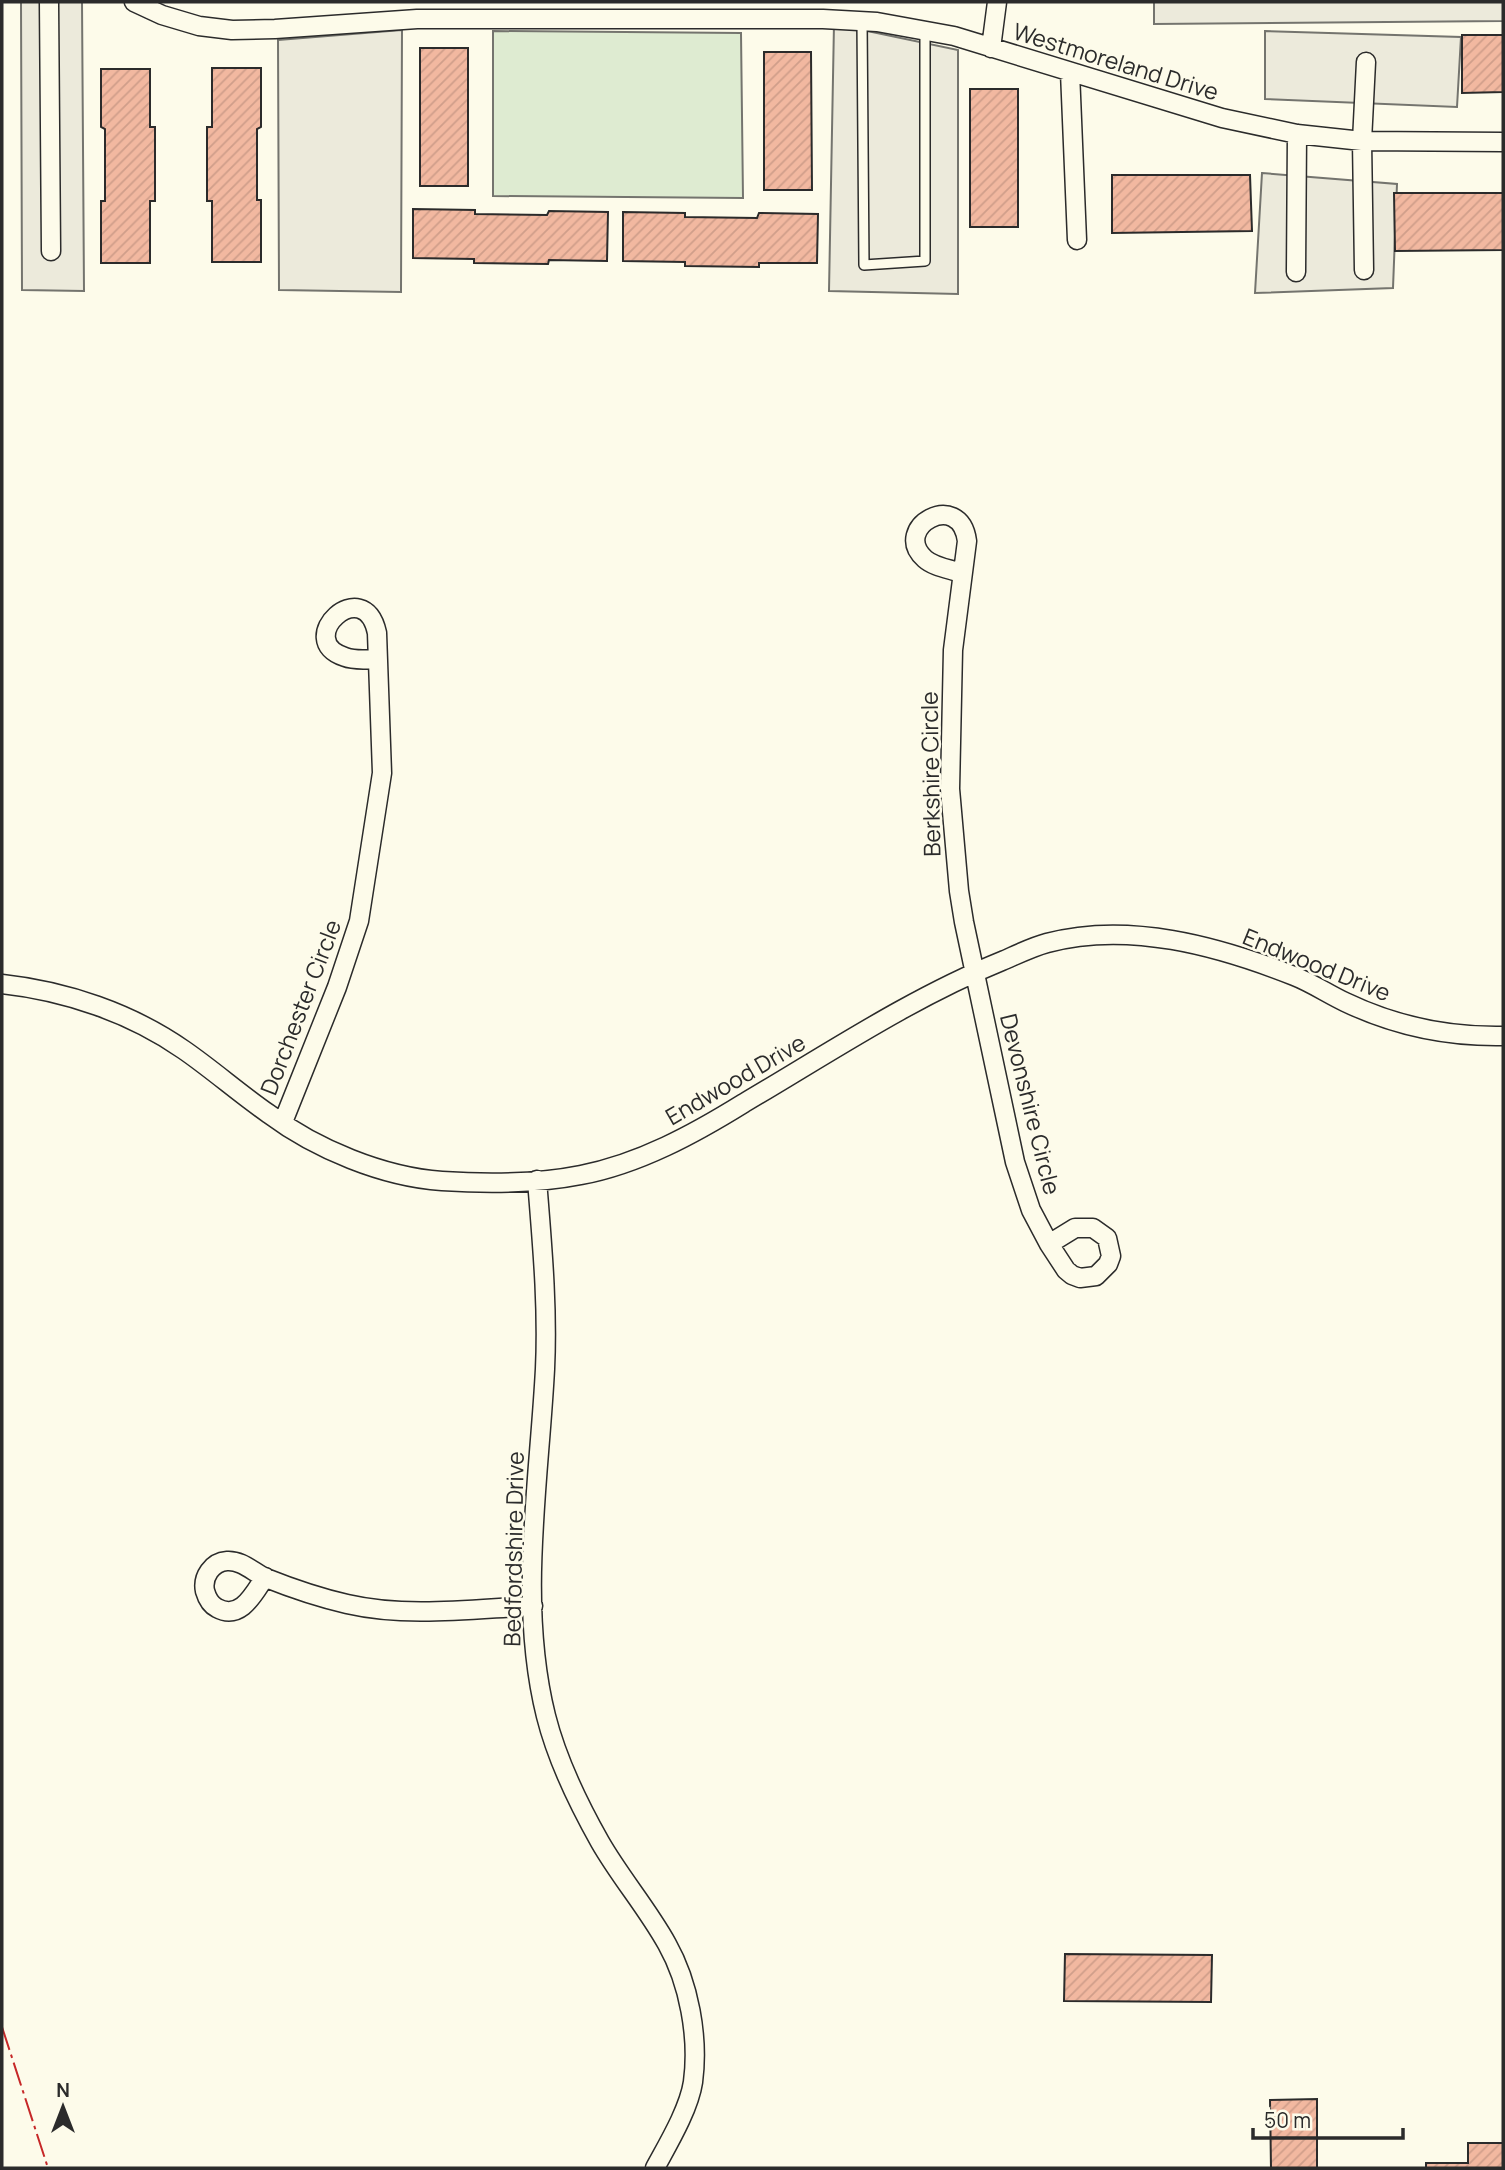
<svg xmlns="http://www.w3.org/2000/svg" width="1505" height="2170" viewBox="0 0 1505 2170" font-family="Manrope,sans-serif">
	<defs>
		<pattern id="building-hatch" width="6" height="6" patternUnits="userSpaceOnUse" patternTransform="scale(1.75)"><rect width="6" height="6" fill="#f2b8a0"/><path d="M-1 1l2-2M0 6l6-6M5 7l2-2" fill="none" stroke="#d09e8a"/></pattern>
	</defs>
	<rect width="100%" height="100%" fill="#fdfbea"/>
	<!-- grass -->
	<path fill="#deebd1" stroke="#74746e" stroke-width="2" d="M493,31L741,33L743,198L493,196Z"/>
	<!-- parking -->
	<path fill="#eceadb" stroke="#74746e" stroke-width="2" d="M21,2H82L84,291L22,290Z
		M1154,2H1503V21L1154,24Z
		M834,24L958,50V294L829,291Z
		M402,30L401,292L279,290L278,40Z
		M1265,31L1461,37L1457,107L1265,99Z
		M1262,173L1397,184L1393,288L1255,293Z"/>
	<!-- building -->
	<path fill="url(#building-hatch)" stroke="#2b2b2b" stroke-width="2" d="M1462,35H1503V92L1462,93Z
		M420,48H468V186H420Z
		M764,52H811L812,190H764Z
		M212,68H261V127L257,129V200H261V262H212V201H207V127H212Z
		M101,69H150V127H155V201H150V263H101V201H105V129L101,127Z
		M970,89H1018V227H970Z
		M1112,175H1250L1252,231L1112,233Z
		M1394,193H1503V250L1395,251Z
		M413,209L475,210V214L547,215L549,211L608,212L607,261L549,260L548,264L474,263V259L413,258Z
		M623,212L685,213V217L757,218L759,213L818,214L817,263H759V267L685,266V262L623,261Z
		M1065,1954L1212,1955L1211,2002L1064,2001Z
		M1317,2099V2168H1271L1270,2100Z
		M1468,2143H1503V2168H1426V2163H1468Z"/>
	<g fill="none" stroke-linecap="round" stroke-linejoin="round">
		<!-- service casing -->
		<g stroke="#2b2b2b" stroke-width="12">
			<path id="service" d="M862,21L864,265L925,261V29"/>
		</g>
		<!-- minor casing -->
		<g stroke="#2b2b2b" stroke-width="21">
			<path id="minor" d="M49,2L51,251
				M134,2L162,15L199,26L232,30L275,29L417,19H823L877,22L954,36L1222,118L1297,134L1362,141L1503,142
				M991,48L997,2
				M1070,72L1077,240
				M1364,270L1362,141L1366,62
				M1296,272L1297,134
				M961,573C950,569 934,567 925,559C890,528 960,488 967,541L953,650L950,789L959,891L964,922L1015,1162L1031,1210L1049,1244L1066,1270L1072,1275L1080,1278L1096,1276L1108,1264L1111,1256L1107,1238L1093,1228H1075L1049,1244
				M2,984C66,991 131,1013 184,1050C213,1070 240,1094 269,1114C316,1149 383,1177 442,1181C488,1184 536,1184 581,1175C639,1164 694,1134 744,1103C829,1053 911,998 1002,961C1016,955 1032,947 1047,943C1128,921 1218,946 1294,976C1312,983 1328,994 1345,1002C1395,1026 1448,1037 1503,1036
				M283,1122L337,987L359,921L382,773L377,633C364,572 292,640 345,657C355,661 367,659 378,659
				M537,1180C542,1243 548,1306 545,1369C539,1484 518,1604 546,1716C557,1760 578,1803 600,1842C620,1877 647,1908 667,1944C689,1983 699,2037 693,2082C689,2109 668,2144 655,2168
				M265,1577C254,1593 241,1621 217,1608C211,1605 207,1598 205,1591C202,1577 212,1562 227,1561C242,1560 253,1572 266,1578C291,1588 321,1598 347,1604C408,1618 472,1609 533,1606"/>
		</g>
		<!-- service -->
		<use href="#service" stroke="#fdfbea" stroke-width="9"/>
		<!-- minor -->
		<use href="#minor" stroke="#fdfbea" stroke-width="18"/>
		<!-- power -->
		<path stroke="#c62828" stroke-width="2" stroke-dasharray="24 5 3.5 5" stroke-linecap="butt" d="M2,2027L48,2168"/>
	</g>
	<g text-anchor="middle" dominant-baseline="central" stroke-width="5" stroke-linejoin="round" paint-order="stroke">
		<!-- street labels -->
		<g font-size="23" fill="#2b2b2b" stroke="#fdfbea">
			<text transform="translate(1116 61) rotate(17)">Westmoreland Drive</text>
			<text transform="translate(930 774) rotate(-91)">Berkshire Circle</text>
			<text transform="translate(1317 964) rotate(22)">Endwood Drive</text>
			<text transform="translate(300 1007) rotate(-69)">Dorchester Circle</text>
			<text transform="translate(735 1079) rotate(-30)">Endwood Drive</text>
			<text transform="translate(1031 1104) rotate(76)">Devonshire Circle</text>
			<text transform="translate(513 1549) rotate(-89)">Bedfordshire Drive</text>
		</g>
	</g>
	<!-- border -->
	<rect width="1505" height="2170" fill="none" stroke="#2b2b2b" stroke-width="7"/>
	<!-- north arrow -->
	<g transform="translate(63 2107)" stroke="#fdfbea" stroke-width="5" paint-order="stroke">
	<path d="M0-5L12 26L0 18L-12 26Z" fill="#2b2b2b"/>
	<text y="-10" font-size="19" font-weight="bold" text-anchor="middle" fill="#2b2b2b">N</text>
	</g>
	<!-- scale -->
	<path d="M1253 2128v10h150v-10" fill="none" stroke="#2b2b2b" stroke-width="3.5"/>
	<text x="1264" y="2128" font-size="21" fill="#2b2b2b" stroke="#fdfbea" stroke-width="5" paint-order="stroke">50 m</text>
</svg>
